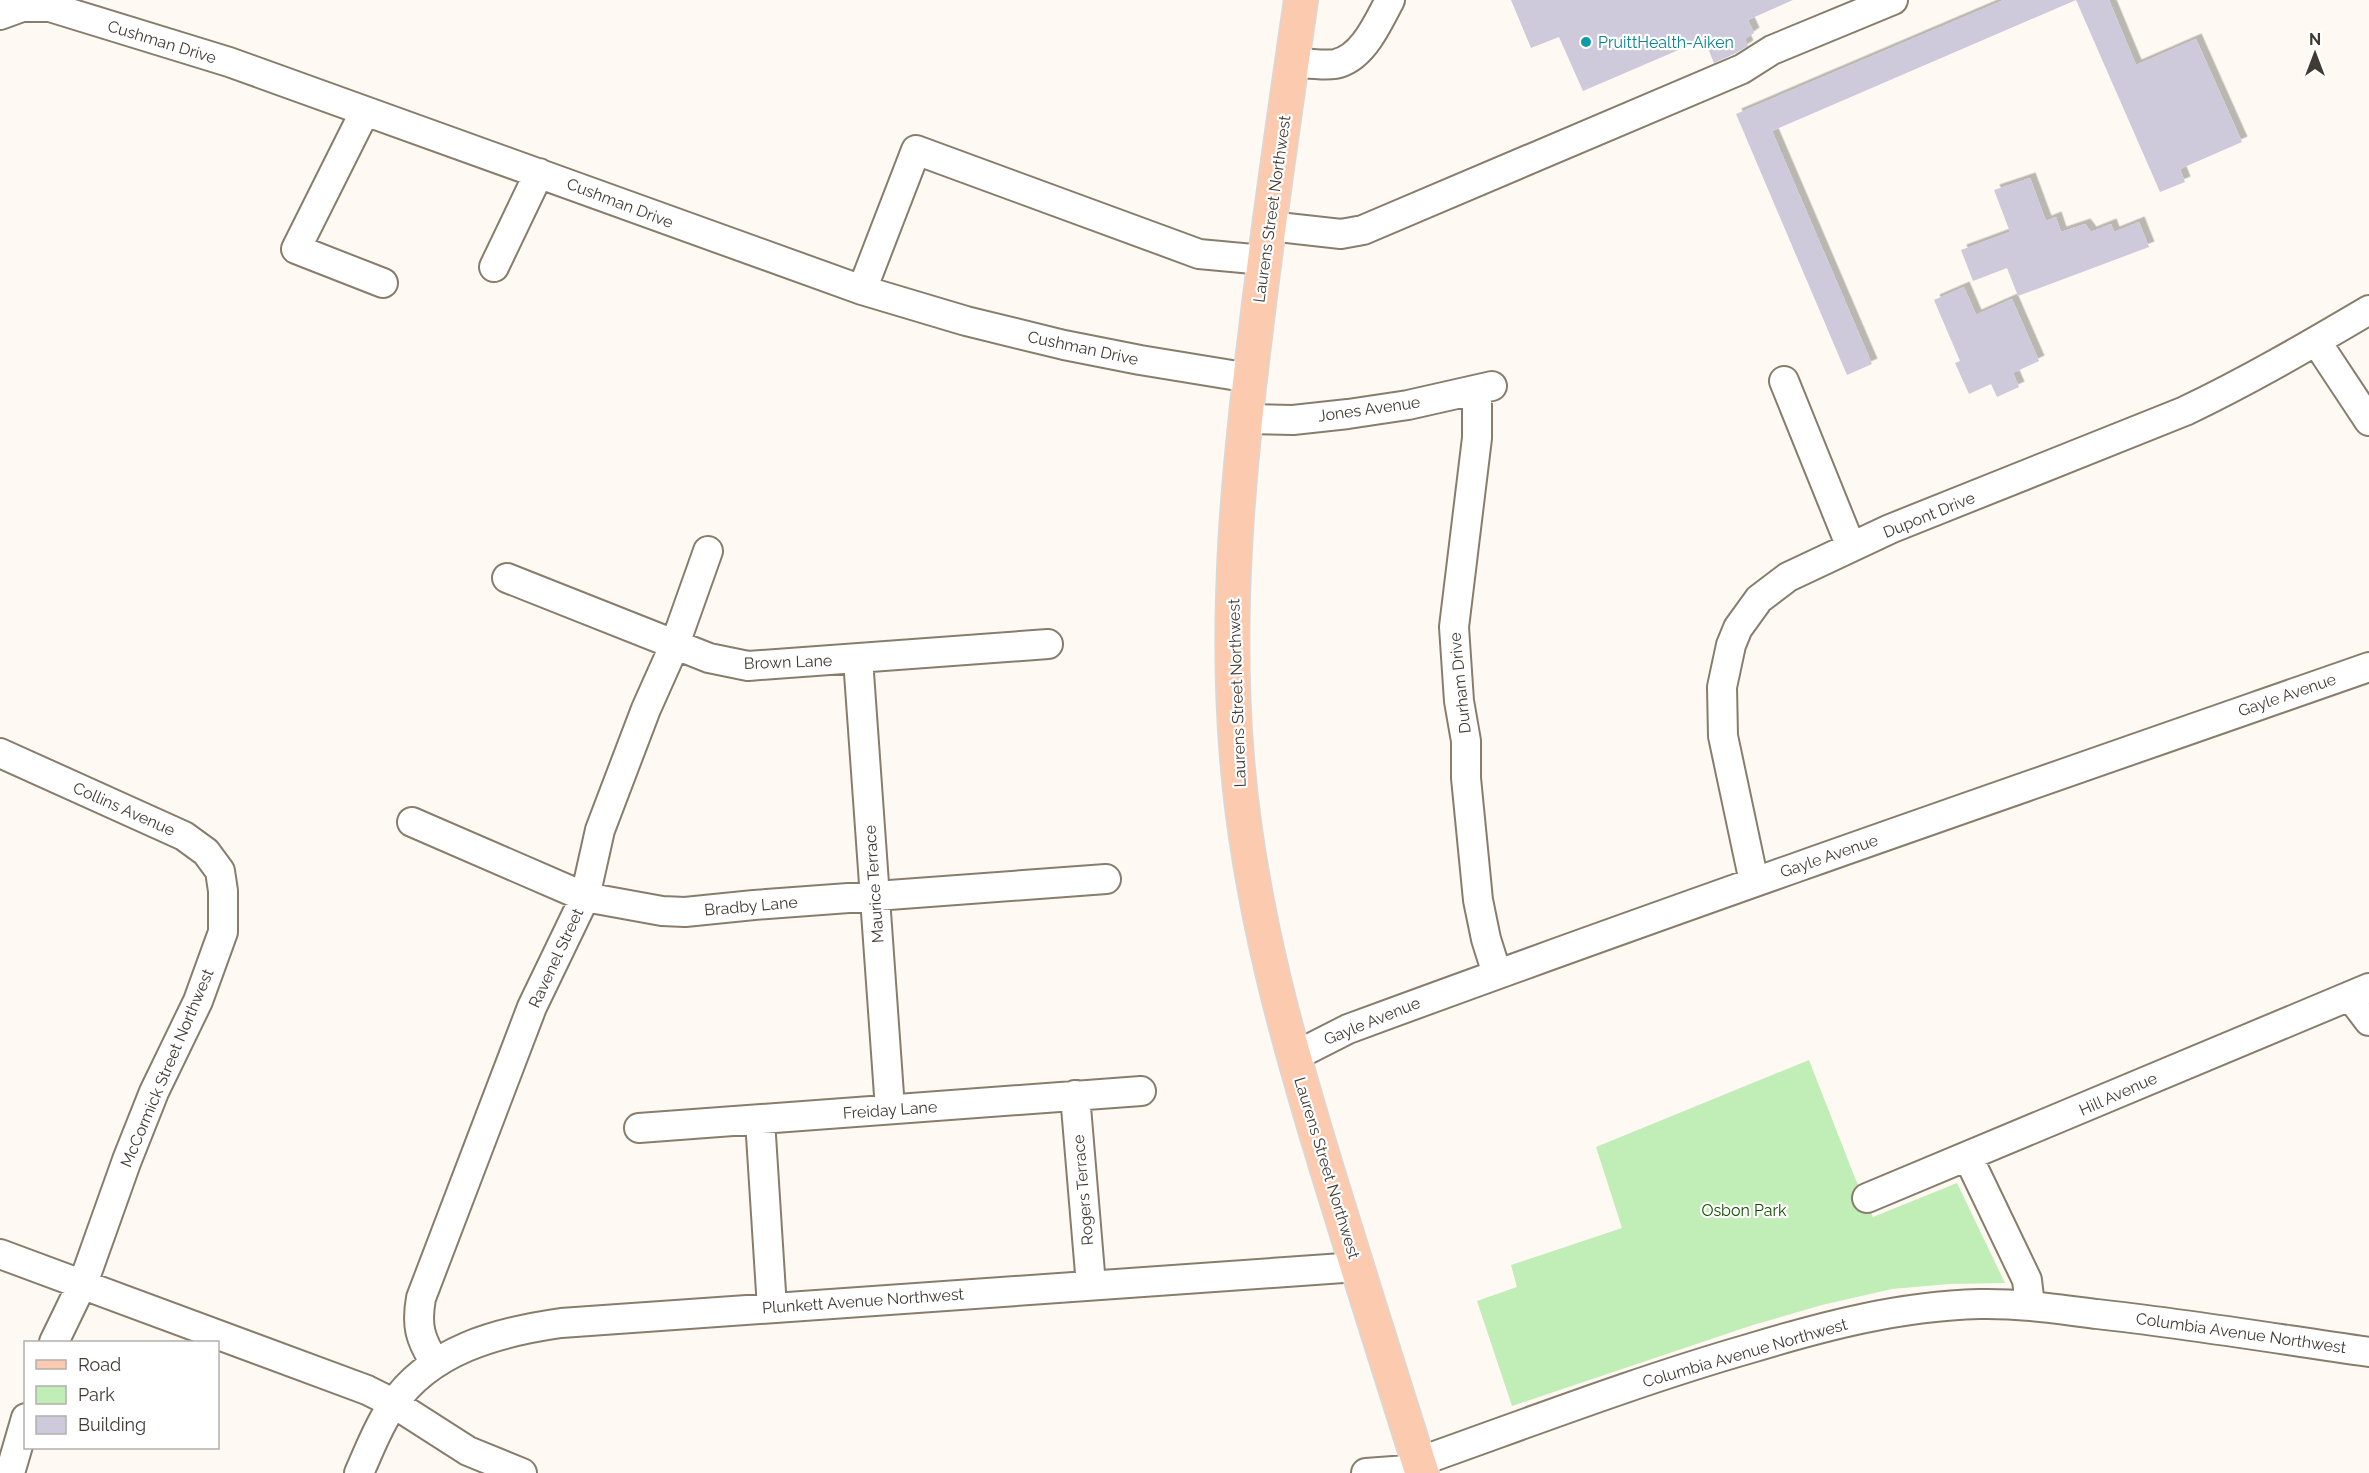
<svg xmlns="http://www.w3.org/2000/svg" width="2369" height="1473" viewBox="0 0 2369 1473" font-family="Raleway,sans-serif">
	<defs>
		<filter id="shadow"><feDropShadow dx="5.5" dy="-5.5" stdDeviation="0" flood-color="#0004"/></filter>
	</defs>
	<rect width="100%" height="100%" fill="#fef9f2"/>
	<!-- green -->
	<path fill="#c1edb7" d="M1809,1060L1855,1178L1873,1217L1957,1183L2005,1283L1949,1284L1892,1289L1822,1305L1753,1325L1512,1406L1477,1301L1517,1287L1511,1265L1622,1228L1596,1147Z"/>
	<!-- building -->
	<path fill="#cfc9dc" filter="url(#shadow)" d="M1511,0H1793L1748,20L1754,33L1745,39L1748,46L1734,54L1714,63L1704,39L1583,91L1559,37L1531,48Z
		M2004,0H2109L2136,65L2196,39L2242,142L2180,169L2185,182L2160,192L2076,0L1772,131L1872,364L1847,375L1736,114Z
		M2030,178L2046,221L2056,217L2061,232L2085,224L2091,232L2111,224L2114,232L2139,222L2149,247L2018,296L2007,268L1973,281L1961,250L2010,232L1994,190Z
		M1964,287L1976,315L2012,299L2039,361L2013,373L2019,387L1997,397L1991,384L1969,394L1955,363L1960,361L1934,300Z"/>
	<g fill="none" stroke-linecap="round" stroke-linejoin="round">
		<!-- minor casing -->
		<g stroke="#887d6d" stroke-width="32">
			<path id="minor" d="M0,15L22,7H50L229,62L862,290L966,321L1064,345L1140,360L1250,378
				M1292,62C1306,63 1321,66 1335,64C1363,59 1378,22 1390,0
				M365,111L296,249L383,283
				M1269,226L1341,234L1363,230L1742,69L1772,50L1893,0
				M494,267L539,173
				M862,290L916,150L1199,254L1264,260
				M2316,341L2369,421
				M1784,381L1851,547
				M1477,390V438L1454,627L1459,701L1466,741V778L1478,900L1486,939L1497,974
				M1245,419L1293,420L1348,414L1408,405L1492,386
				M507,578L709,658L748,666L1048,644
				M858,659L890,1109
				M0,753L184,836L206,852L220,871L223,891V932L198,1001L154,1092L127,1160L85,1278L54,1342
				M412,822L585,897L662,911L685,912L754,905L1106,879
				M1754,882L1723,736L1722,687L1731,645L1738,628L1759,599L1788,577L1890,529L2185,411C2248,381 2308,346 2369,310
				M2350,996L2369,1021
				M1293,1057L1348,1029C1687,904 2028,786 2369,667
				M1075,1095L1091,1285
				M760,1120L772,1308
				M639,1128L1141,1091
				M1968,1157L2027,1280L2030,1306
				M1867,1198L2369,988
				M0,1254L367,1390L393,1403L468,1451L522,1473
				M435,1363C420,1339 416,1326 421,1298L532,1007L585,897L600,830L646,709L675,644L708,551
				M1418,1462C1528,1423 1637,1381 1748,1349C1824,1326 1900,1306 1979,1304C2018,1303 2058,1309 2097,1314C2188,1324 2278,1339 2369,1352
				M10,1473L26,1418
				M359,1473C369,1451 378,1426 392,1406C429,1350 498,1332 561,1323L1357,1267
				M1366,1473L1421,1469"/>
		</g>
		<!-- major casing -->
		<g stroke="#d9d8d6" stroke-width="36">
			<path id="major" d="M1301,0C1285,110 1269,219 1256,329C1238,472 1225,615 1237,758C1249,907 1290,1050 1334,1192C1363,1286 1392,1379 1422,1473"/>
		</g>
		<!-- minor -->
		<use href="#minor" stroke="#fff" stroke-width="28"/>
		<!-- major -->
		<use href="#major" stroke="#fccaae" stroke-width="33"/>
	</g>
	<!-- markers -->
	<circle fill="#0f9aa8" stroke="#fff" stroke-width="2" cx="1586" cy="42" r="6"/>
	<g text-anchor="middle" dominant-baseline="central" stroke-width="4.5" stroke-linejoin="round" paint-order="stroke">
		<!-- street labels -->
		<g font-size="16" fill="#3f3a33" stroke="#fff">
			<text transform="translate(162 42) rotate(17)">Cushman Drive</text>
			<text transform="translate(620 203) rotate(21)">Cushman Drive</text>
			<text transform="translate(1272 209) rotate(-82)">Laurens Street Northwest</text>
			<text transform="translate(1083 348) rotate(12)">Cushman Drive</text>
			<text transform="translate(1369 409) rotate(-8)">Jones Avenue</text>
			<text transform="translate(1929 515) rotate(-22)">Dupont Drive</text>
			<text transform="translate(788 662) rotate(-2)">Brown Lane</text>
			<text transform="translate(1460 683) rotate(-96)">Durham Drive</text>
			<text transform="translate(1237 693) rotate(-92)">Laurens Street Northwest</text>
			<text transform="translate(2287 695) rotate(-19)">Gayle Avenue</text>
			<text transform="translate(124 809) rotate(24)">Collins Avenue</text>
			<text transform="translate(1829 856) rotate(-19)">Gayle Avenue</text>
			<text transform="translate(874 884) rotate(-94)">Maurice Terrace</text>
			<text transform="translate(751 906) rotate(-5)">Bradby Lane</text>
			<text transform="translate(556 958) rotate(-65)">Ravenel Street</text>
			<text transform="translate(1372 1021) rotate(-22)">Gayle Avenue</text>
			<text transform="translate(167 1068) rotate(-67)">McCormick Street Northwest</text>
			<text transform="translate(2118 1094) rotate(-24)">Hill Avenue</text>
			<text transform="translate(890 1110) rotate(-4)">Freiday Lane</text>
			<text transform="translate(1327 1168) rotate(73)">Laurens Street Northwest</text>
			<text transform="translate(1083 1190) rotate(-95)">Rogers Terrace</text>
			<text transform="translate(863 1301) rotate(-4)">Plunkett Avenue Northwest</text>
			<text transform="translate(2241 1333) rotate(8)">Columbia Avenue Northwest</text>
			<text transform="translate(1745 1353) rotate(-16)">Columbia Avenue Northwest</text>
		</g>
		<!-- culture labels -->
		<g font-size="16" fill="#0d838f" stroke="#fff" text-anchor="start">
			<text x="1598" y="42">PruittHealth-Aiken</text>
		</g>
		<!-- park labels -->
		<g font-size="16" fill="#124e00" stroke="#fff">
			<text x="1744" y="1210">Osbon Park</text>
		</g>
	</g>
	<!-- legend -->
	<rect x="24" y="1341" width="195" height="108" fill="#ffffff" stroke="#b2b0ad" stroke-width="1.5"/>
	<rect x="36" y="1360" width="30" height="9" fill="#fccaae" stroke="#b2b0ad" stroke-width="1.5"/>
	<text x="78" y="1371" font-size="18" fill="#3f3a33">Road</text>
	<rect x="36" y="1386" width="30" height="18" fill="#c1edb7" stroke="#b2b0ad" stroke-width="1.5"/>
	<text x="78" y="1401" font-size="18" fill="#3f3a33">Park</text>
	<rect x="36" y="1416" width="30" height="18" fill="#cfc9dc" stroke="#b2b0ad" stroke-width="1.5"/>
	<text x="78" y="1431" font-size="18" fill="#3f3a33">Building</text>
	<!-- north arrow -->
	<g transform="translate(2315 54)" stroke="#ffffff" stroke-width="4.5" paint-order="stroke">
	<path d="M0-4.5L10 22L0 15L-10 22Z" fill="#3f3a33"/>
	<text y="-9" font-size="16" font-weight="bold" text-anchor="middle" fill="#3f3a33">N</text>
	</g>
</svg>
